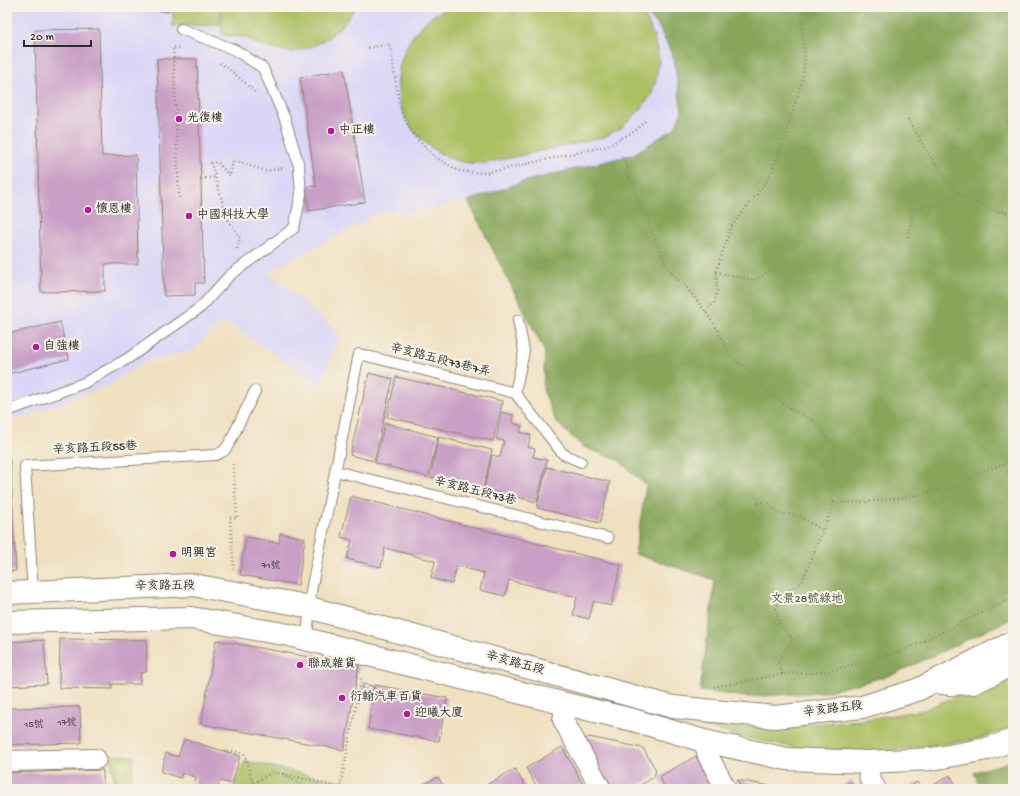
<svg xmlns="http://www.w3.org/2000/svg" width="1020" height="796" viewBox="0 0 1020 796" font-family="'Gochi Hand','LXGW WenKai TC',sans-serif">
	<rect width="100%" height="100%" fill="#f7f3e8"/>
	<filter id="ink" filterUnits="userSpaceOnUse"><feTurbulence type="fractalNoise" baseFrequency=".025" numOctaves="2"/><feDisplacementMap in="SourceGraphic" scale="8" xChannelSelector="R" yChannelSelector="G"/><feConvolveMatrix kernelMatrix="1 2 1 2 8 2 1 2 1" color-interpolation-filters="sRGB"/></filter>
	<filter id="wash" filterUnits="userSpaceOnUse"><feTurbulence type="fractalNoise" baseFrequency=".012" numOctaves="4" result="noise"/><feDisplacementMap in="SourceGraphic" scale="16" xChannelSelector="R" yChannelSelector="G"/><feGaussianBlur stdDeviation="0.9" result="paint"/><feColorMatrix in="noise" values="0 0 0 0 0 0 0 0 0 0 0 0 0 0 0 0 0 1.4 0 .05"/><feComposite in="paint" operator="in"/></filter>
	<g filter="url(#wash)">
		<rect width="100%" height="100%" fill="#efe0c0"/>
		<!-- built -->
		<path fill="#dad6f7" d="M7,7H641L659,27L674,59L682,111L675,128L632,155L526,181L468,201L401,214L399,209L367,217L365,221L268,272L340,334L320,385L232,325L222,322L193,350L145,361L108,385L7,423Z"/>
		<!-- green -->
		<path fill="#abbf64" stroke="#6b7548" d="M173,7H220V25L173,26Z
			M222,7H356L342,26L328,38L311,47L292,52L276,50L257,44L245,37L222,35Z
			M454,7H636L646,17L654,38L659,59L656,80L651,95L641,109L623,127L604,137L491,162C479,164 467,164 455,160C445,157 436,151 428,145C393,118 388,69 415,33C425,20 437,11 454,7Z
			M1013,671V727L974,740L887,751L803,749L752,739L685,722L748,727L785,726L862,720L924,710Z
			M110,755L134,756L131,789H116Z
			M245,761L370,789H233Z"/>
		<!-- forest -->
		<path fill="#88a65a" stroke="#5a6842" d="M641,7H1013V618L892,675L825,692L747,697L700,691L715,580L635,554L646,485L618,460L583,447L556,422L543,389L545,352L468,201L526,181L632,155L675,128L682,111L674,59L659,27Z
			M1013,761V789H980L974,772Z"/>
		<g id="blocks">
			<!-- building -->
			<path fill="#c99fc6" d="M141,7H169V12L141,9Z
				M99,29L102,156L136,155L138,264H105V291L41,292L35,30Z
				M157,59H197L204,283H195V295L164,296Z
				M344,70L365,202L309,211L306,187L316,186L300,77Z
				M60,322L69,359L7,374V334Z
				M369,373L393,379L374,461L350,455Z
				M396,377L503,401L493,441L387,417Z
				M502,412L513,415L512,423L522,426L520,432L531,435L528,447L535,449L533,457L547,460L537,502L484,489L492,455L500,457L504,441L496,439Z
				M385,423L438,437L428,477L375,463Z
				M439,437L492,450L483,490L430,477Z
				M10,460L16,571L7,572V461Z
				M547,467L610,482L600,523L537,508Z
				M351,496L621,565L611,606L594,601L589,619L573,615L577,597L509,580L505,596L480,590L484,573L457,566L452,584L431,578L435,561L385,548L381,567L347,559L352,540L341,537Z
				M280,533L305,538L298,585L240,575L246,537L279,543Z
				M60,639L147,640L146,672L140,673V684H112V689L59,688Z
				M44,640L47,684L7,686V642Z
				M216,640L359,666L344,750L201,724Z
				M363,684L373,686L371,700L361,698Z
				M375,685L447,698L439,741L368,729Z
				M80,707L81,743L7,745V708Z
				M589,737L643,748L656,770L654,777L634,789H604L578,743Z
				M184,739L240,756L232,784L220,781L217,789H197L193,788L196,777L182,773L180,778L161,772L166,753L178,757Z
				M562,747L586,789H538L526,768Z
				M696,756L714,789H666L659,777Z
				M515,769L527,789H484L483,787Z
				M103,770V789H7V773Z
				M950,775L958,789H927Z
				M438,777L445,789H415Z
				M737,780L782,788V789H742Z
				M851,781L857,789H837Z
				M917,782L922,789H907Z"/>
		</g>
	</g>
	<g filter="url(#ink)">
		<use href="#blocks" fill-opacity="0" stroke="#8d8676" stroke-width="1"/>
		<g fill="none" stroke-linecap="round" stroke-linejoin="round">
			<!-- lane casing -->
			<g stroke="#8d8676" stroke-width="12">
				<path id="lane" d="M515,393L524,351L518,320
					M7,411L84,383L127,359L201,307L229,276L294,228L301,194L299,166L285,119L263,68L235,50L181,29
					M335,471L608,538
					M33,593L25,466L216,455L224,451L229,444L255,391
					M307,639L311,591L359,354L515,393L563,454L581,462"/>
			</g>
			<!-- street casing -->
			<g stroke="#8d8676" stroke-width="22">
				<path id="street" d="M566,704L563,720L601,789
					M704,741L708,756L726,789
					M7,761L96,759
					M867,762L870,780L876,789"/>
			</g>
			<!-- secondary casing -->
			<g stroke="#8d8676" stroke-width="24">
				<path id="secondary" d="M7,593L193,585L296,604L673,707L775,717L862,707L917,690L1013,642
					M7,622L191,618L289,635L566,704L633,720L704,741L787,759L867,762L932,759L987,749L1013,740
					M935,682L950,684L973,683L1013,664"/>
			</g>
			<!-- path -->
			<path stroke="#8d8676" stroke-width="2.5" stroke-dasharray="1 3" stroke-linecap="butt" d="M368,48L390,44L399,102L404,119L417,139L435,157L459,171L486,173L607,146L635,131L645,121
				M220,63L234,73L255,92
				M908,119L929,155L958,193
				M623,157L627,166L629,176L635,188L638,199L646,213L651,229L665,263L674,276L687,288L705,311L717,329L728,353L747,369L775,399L815,422L835,446L831,486L834,503
				M201,179L215,177
				M179,198L173,47L181,48
				M908,237L914,209L940,203L958,193L996,211L1013,214
				M237,249L240,238L227,218L211,163L217,162L230,176L233,160L266,171L283,168
				M716,272L755,280L774,268L787,279
				M705,311L714,303L717,291L716,272L731,227L768,180L783,143L802,81L805,55L802,22L805,7
				M233,464L237,518H230L234,570
				M758,503L767,501L778,513L800,516L823,531
				M783,674L778,663L781,656L793,640L779,623L776,609L783,594L802,582L834,503L866,502L909,497L939,490L953,488L986,470L1013,461
				M714,687L783,674L827,672L900,652L1013,598
				M232,751L244,754L250,771L253,784
				M283,774L340,787L362,676
				M248,789L253,784L272,772L283,774L307,789"/>
			<!-- lane -->
			<use href="#lane" stroke="#fff" stroke-width="10"/>
			<!-- street -->
			<use href="#street" stroke="#fff" stroke-width="20"/>
			<!-- secondary -->
			<use href="#secondary" stroke="#fff" stroke-width="22"/>
		</g>
	</g>
	<!-- markers -->
	<g fill="#b5179e" stroke="#f7f3e8" stroke-width="1.5">
		<circle cx="179" cy="119" r="4"/>
		<circle cx="331" cy="131" r="4"/>
		<circle cx="88" cy="210" r="4"/>
		<circle cx="189" cy="216" r="4"/>
		<circle cx="36" cy="347" r="4"/>
		<circle cx="173" cy="554" r="4"/>
		<circle cx="300" cy="665" r="4"/>
		<circle cx="342" cy="698" r="4"/>
		<circle cx="407" cy="714" r="4"/>
	</g>
	<g text-anchor="middle" dominant-baseline="central" stroke-width="4" stroke-linejoin="round" paint-order="stroke">
		<!-- number labels -->
		<g font-size="10" fill="#524852">
			<text x="271" y="566">71號</text>
			<text x="67" y="723">17號</text>
			<text x="34" y="725">15號</text>
		</g>
		<!-- poi labels -->
		<g font-size="12" fill="#2b2b2b" stroke="#f7f3e8" text-anchor="start">
			<text x="187" y="119">光復樓</text>
			<text x="339" y="131">中正樓</text>
			<text x="96" y="210">懷恩樓</text>
			<text x="197" y="216">中國科技大學</text>
			<text x="44" y="347">自強樓</text>
			<text x="181" y="554">明興宮</text>
			<text x="308" y="665">聯成雜貨</text>
			<text x="350" y="698">衍翰汽車百貨</text>
			<text x="415" y="714">迎曦大廈</text>
		</g>
		<!-- street labels -->
		<g font-size="12" fill="#2b2b2b" stroke="#f7f3e8">
			<text transform="translate(440 361) rotate(14)">辛亥路五段73巷7弄</text>
			<text transform="translate(95 449) rotate(-3)">辛亥路五段55巷</text>
			<text transform="translate(475 492) rotate(14)">辛亥路五段73巷</text>
			<text transform="translate(165 587) rotate(-1)">辛亥路五段</text>
			<text transform="translate(515 664) rotate(15)">辛亥路五段</text>
			<text transform="translate(833 710) rotate(-7)">辛亥路五段</text>
		</g>
		<!-- park labels -->
		<g font-size="12" fill="#51573c" stroke="#f7f3e8">
			<text x="807" y="600">文景28號綠地</text>
		</g>
	</g>
	<!-- margin -->
	<rect width="1020" height="796" fill="none" stroke="#f7f3e8" stroke-width="24"/>
	<!-- scale -->
	<path d="M24 40v6h67v-6" fill="none" stroke="#2b2b2b" stroke-width="2"/>
	<text x="30" y="40" font-size="12" fill="#2b2b2b" stroke="#f7f3e8" stroke-width="3" paint-order="stroke">20 m</text>
</svg>
